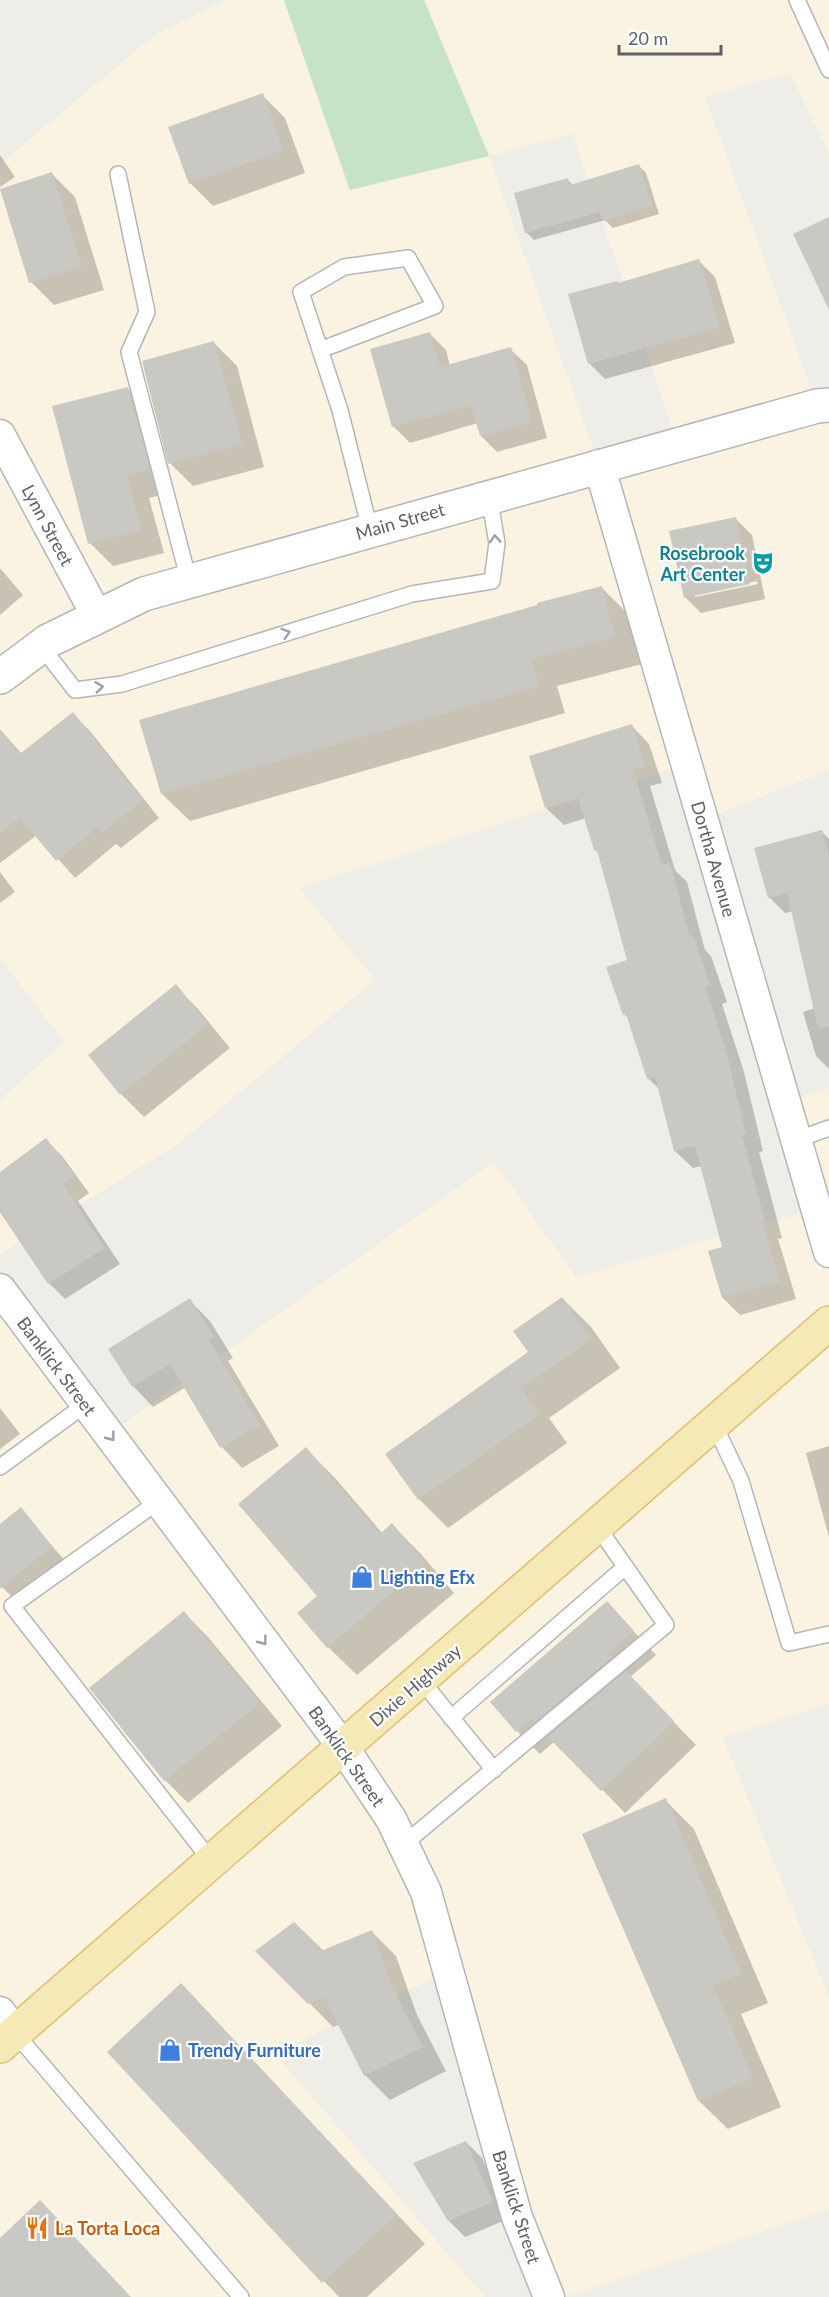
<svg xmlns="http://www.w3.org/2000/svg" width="829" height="2297" viewBox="0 0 829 2297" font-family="Lato,sans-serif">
	<rect width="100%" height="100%" fill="#eeede7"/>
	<!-- commercial -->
	<path fill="#faf3e1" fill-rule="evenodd" d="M226,0H284L349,190L489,156L424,0H829V154L790,73L705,97L817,405H829V770L703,820L686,765L299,888L375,980L178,1144L0,1254V1100L64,1042L0,958V164L156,34ZM573,134L677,443L599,465L489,156Z
		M829,1088V1704L723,1737L829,1997V2209L565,2297H549L448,1972L274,2053L485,2297H0V1289L109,1434L494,1162L576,1277L816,1209L786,1103Z"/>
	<!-- green -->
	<path fill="#c7e3c7" d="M284,0H424L489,156L350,190Z"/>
	<!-- shadow -->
	<path fill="#0003" fill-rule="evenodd" d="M262,95L285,118L305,173L213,206L190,183Z
		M0,155L15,177L0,187Z
		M638,165L646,173L659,214L613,228L605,220L534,240L526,232L567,179L574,186Z
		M52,174L75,197L104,290L54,305L31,282Z
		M699,261L715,277L735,343L605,379L589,363L619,285Z
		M430,334L446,350L450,366L510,349L527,365L547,438L497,452L481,436L478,423L410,443L394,427L372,350Z
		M214,343L237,366L264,467L193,486L170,463Z
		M128,389L151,412L172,492L149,498L164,553L113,566L90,543Z
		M736,519L752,535L765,599L701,613L685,597ZM757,581L758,584L695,597V594Z
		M0,568L23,595L0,615Z
		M602,588L629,615L642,664L557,686L565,713L190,821L162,794Z
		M72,714L90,731L159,818L121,848L116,844L75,878L37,835L0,863V751L22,754Z
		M632,726L649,744L662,783L650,786L675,870L687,882L705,950L711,956L727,1002L722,1004L744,1072L763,1151L759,1152L782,1238L778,1239L796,1299L740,1315L723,1298L724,1248L702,1166L693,1168L675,1151L660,1090L649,1079L629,1019L624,1014L629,961L600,854L595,850L586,818L564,825L546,808Z
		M821,831L829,839V1069L816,1056L803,1012L815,1008L793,911L785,913L769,897Z
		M0,872L15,892L0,903Z
		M175,986L198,1009L230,1048L144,1117L121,1094Z
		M46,1140L62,1156L89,1193L78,1201L120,1264L65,1299L49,1283L0,1212V1174Z
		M562,1298L591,1327L620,1368L549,1418L567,1443L448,1528L419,1499L387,1455L530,1353Z
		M189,1300L210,1321L233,1358L228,1361L279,1446L242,1468L222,1447L186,1387L153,1407L133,1386Z
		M0,1408L20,1434L0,1449Z
		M829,1446V1537L806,1453Z
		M306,1449L335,1478L383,1534L392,1525L421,1554L454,1593L357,1675L328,1647L319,1596Z
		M20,1509L67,1563L18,1603L0,1585V1525Z
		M607,1603L656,1655L630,1677L696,1745L625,1813L555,1741L540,1754L517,1731Z
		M184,1613L207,1636L282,1726L188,1803L165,1780Z
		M665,1800L694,1829L768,2003L741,2014L781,2107L728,2129L699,2101Z
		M372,1932L396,1956L417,2015L446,2071L390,2100L366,2076L340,2024L333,2027L258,1951L322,1952Z
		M181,1985L425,2244L367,2297H339L109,2052Z
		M466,2142L482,2158L508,2219L465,2237L449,2221Z"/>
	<!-- building -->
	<path fill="#cac8c3" d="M263,93L283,150L189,184L168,127Z
		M639,164L652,206L603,221L600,212L525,233L514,193L568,178L570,185Z
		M52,172L82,267L29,283L0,189Z
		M829,217V310L793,234Z
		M699,259L720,327L588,364L568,294L617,281L618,283Z
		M430,332L440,367L511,347L532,422L480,436L471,405L392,427L370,349Z
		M214,341L242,444L168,464L142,361Z
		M128,387L150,469L127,475L141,530L88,544L52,406Z
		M736,517L750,584L684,598L669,531Z
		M602,586L615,637L531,659L539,686L161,794L139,720L537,605V603Z
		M73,712L143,800L102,832L98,827L56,861L20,818L0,833V729L21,753Z
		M632,724L645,766L633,769L662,865L670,863L690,938L694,937L710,985L705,986L727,1054L746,1134L742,1135L765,1221L762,1222L780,1281L722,1298L708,1251L722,1247L695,1146L674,1151L655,1077L647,1079L626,1014L623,1015L606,967L627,960L597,850H594L578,798L545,808L529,756Z
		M822,830L829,857V1026L818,1028L787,893L768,898L754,848Z
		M176,984L208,1024L120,1095L88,1055Z
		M46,1138L75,1176L63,1184L105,1248L48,1284L0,1212V1172Z
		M562,1297L592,1339L521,1388L540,1414L418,1500L385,1454L528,1352L513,1331Z
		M190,1298L214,1337L209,1340L260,1425L220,1448L170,1364L132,1387L108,1349Z
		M306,1447L380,1534L392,1523L426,1563L327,1648L297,1613L317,1596L238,1504Z
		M21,1507L52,1546L0,1589V1524Z
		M607,1601L634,1631L608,1653L612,1657L534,1723L531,1719L516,1732L490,1702Z
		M184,1611L260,1703L164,1781L89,1688Z
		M626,1671L674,1721L601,1791L548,1737Z
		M666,1798L741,1974L713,1985L753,2078L698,2101L582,1834Z
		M294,1922L323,1950L372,1930L393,1989L423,2047L364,2076L324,1997L308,2004L255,1951Z
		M181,1983L397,2214L322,2283L107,2052Z
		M466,2141L493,2202L448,2221L413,2163Z
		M40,2200L131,2297H0V2238Z"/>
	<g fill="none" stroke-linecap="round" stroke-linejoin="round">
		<!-- service casing -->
		<g stroke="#b4b6ba" stroke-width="18">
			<path id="service" d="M797,0L829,70
				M118,174L147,312L129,352L189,581
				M320,350L435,306L408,258L344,267L301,292L340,410L370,530
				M41,646L75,690L122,684L412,594L492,581L497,543L489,496
				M796,1140L829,1128
				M714,1424L741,1481L789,1643L829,1634
				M0,1467L86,1404
				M159,1501L12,1606L212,1862
				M421,1680L494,1770
				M451,1718L625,1567
				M404,1844L666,1625L597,1526
				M15,2033L241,2297"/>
		</g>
		<!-- minor casing -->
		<g stroke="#b4b6ba" stroke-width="33">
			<path id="minor" d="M0,435L97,616
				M599,465L829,1252
				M0,1289L343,1747L391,1819L426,1892L517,2217L549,2297
				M0,2012L15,2033"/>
		</g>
		<!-- tertiary casing -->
		<g stroke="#b4b6ba" stroke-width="36">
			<path id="tertiary" d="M0,677L48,641L144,594L817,406L829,405"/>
		</g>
		<!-- primary casing -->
		<g stroke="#e0be6f" stroke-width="36">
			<path id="primary" d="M0,2046L829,1323"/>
		</g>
		<!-- service -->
		<use href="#service" stroke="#fff" stroke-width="15"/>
		<!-- minor -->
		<use href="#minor" stroke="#fff" stroke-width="30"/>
		<!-- tertiary -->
		<use href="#tertiary" stroke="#fff" stroke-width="33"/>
		<!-- primary -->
		<use href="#primary" stroke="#f5e9b5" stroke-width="33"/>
	</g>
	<!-- one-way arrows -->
	<defs><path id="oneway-chevron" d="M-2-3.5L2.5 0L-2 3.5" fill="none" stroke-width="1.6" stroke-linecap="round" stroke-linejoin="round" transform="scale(1.5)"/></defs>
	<g stroke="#9ea0a3">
		<use href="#oneway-chevron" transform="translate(495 539) rotate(-94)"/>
		<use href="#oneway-chevron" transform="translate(286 633) rotate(-17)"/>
		<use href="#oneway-chevron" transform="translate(99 687) rotate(-7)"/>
		<use href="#oneway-chevron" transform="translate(111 1437) rotate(53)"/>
		<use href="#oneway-chevron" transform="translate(263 1641) rotate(53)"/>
	</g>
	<!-- icons -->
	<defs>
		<g id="theatre-bare" transform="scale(1.8)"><path d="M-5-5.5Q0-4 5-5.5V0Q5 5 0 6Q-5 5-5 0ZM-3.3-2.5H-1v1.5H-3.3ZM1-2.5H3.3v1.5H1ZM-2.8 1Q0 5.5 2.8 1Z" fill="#0f9aa8" stroke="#fff" stroke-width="2.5" paint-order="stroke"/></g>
		<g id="shop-bare" transform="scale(1.8)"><path d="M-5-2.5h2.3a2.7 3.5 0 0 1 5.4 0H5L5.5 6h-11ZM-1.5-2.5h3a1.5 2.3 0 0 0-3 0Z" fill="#3f7fe0" stroke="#fff" stroke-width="2.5" paint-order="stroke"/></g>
		<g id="restaurant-bare" transform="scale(1.8)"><path d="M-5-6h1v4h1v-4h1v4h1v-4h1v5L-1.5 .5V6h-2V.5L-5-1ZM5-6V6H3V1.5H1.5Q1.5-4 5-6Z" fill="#e8710a" stroke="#fff" stroke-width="2.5" paint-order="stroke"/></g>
	</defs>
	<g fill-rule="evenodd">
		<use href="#theatre-bare" x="763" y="563"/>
		<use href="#shop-bare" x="362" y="1577"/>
		<use href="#shop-bare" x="170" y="2050"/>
		<use href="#restaurant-bare" x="37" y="2228"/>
	</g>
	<g text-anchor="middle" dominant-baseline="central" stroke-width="4.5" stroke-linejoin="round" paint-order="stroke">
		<!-- street labels -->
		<g font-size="18" fill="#5e6165" stroke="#fff">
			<text transform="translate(400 521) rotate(-16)">Main Street</text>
			<text transform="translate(48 525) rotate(62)">Lynn Street</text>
			<text transform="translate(714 859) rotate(74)">Dortha Avenue</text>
			<text transform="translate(57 1366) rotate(53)">Banklick Street</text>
			<text transform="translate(415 1685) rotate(-41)">Dixie Highway</text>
			<text transform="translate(347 1756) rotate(55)">Banklick Street</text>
			<text transform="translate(517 2207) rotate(72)">Banklick Street</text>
		</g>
		<!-- culture labels -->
		<g font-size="18" font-weight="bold" fill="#0d838f" stroke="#fff" text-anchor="end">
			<text x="745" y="553">Rosebrook<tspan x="745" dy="21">Art Center</tspan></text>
		</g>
		<!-- shop labels -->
		<g font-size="18" font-weight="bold" fill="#366cbe" stroke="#fff" text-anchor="start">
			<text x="380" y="1577">Lighting Efx</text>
			<text x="188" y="2050">Trendy Furniture</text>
		</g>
		<!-- food labels -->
		<g font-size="18" font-weight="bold" fill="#c56008" stroke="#fff" text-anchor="start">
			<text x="55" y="2228">La Torta Loca</text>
		</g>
	</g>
	<!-- scale -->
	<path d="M619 45v9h102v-9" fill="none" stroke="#5e6165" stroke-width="3"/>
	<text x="628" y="45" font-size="18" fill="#5e6165" stroke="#ffffff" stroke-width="4.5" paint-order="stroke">20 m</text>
</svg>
